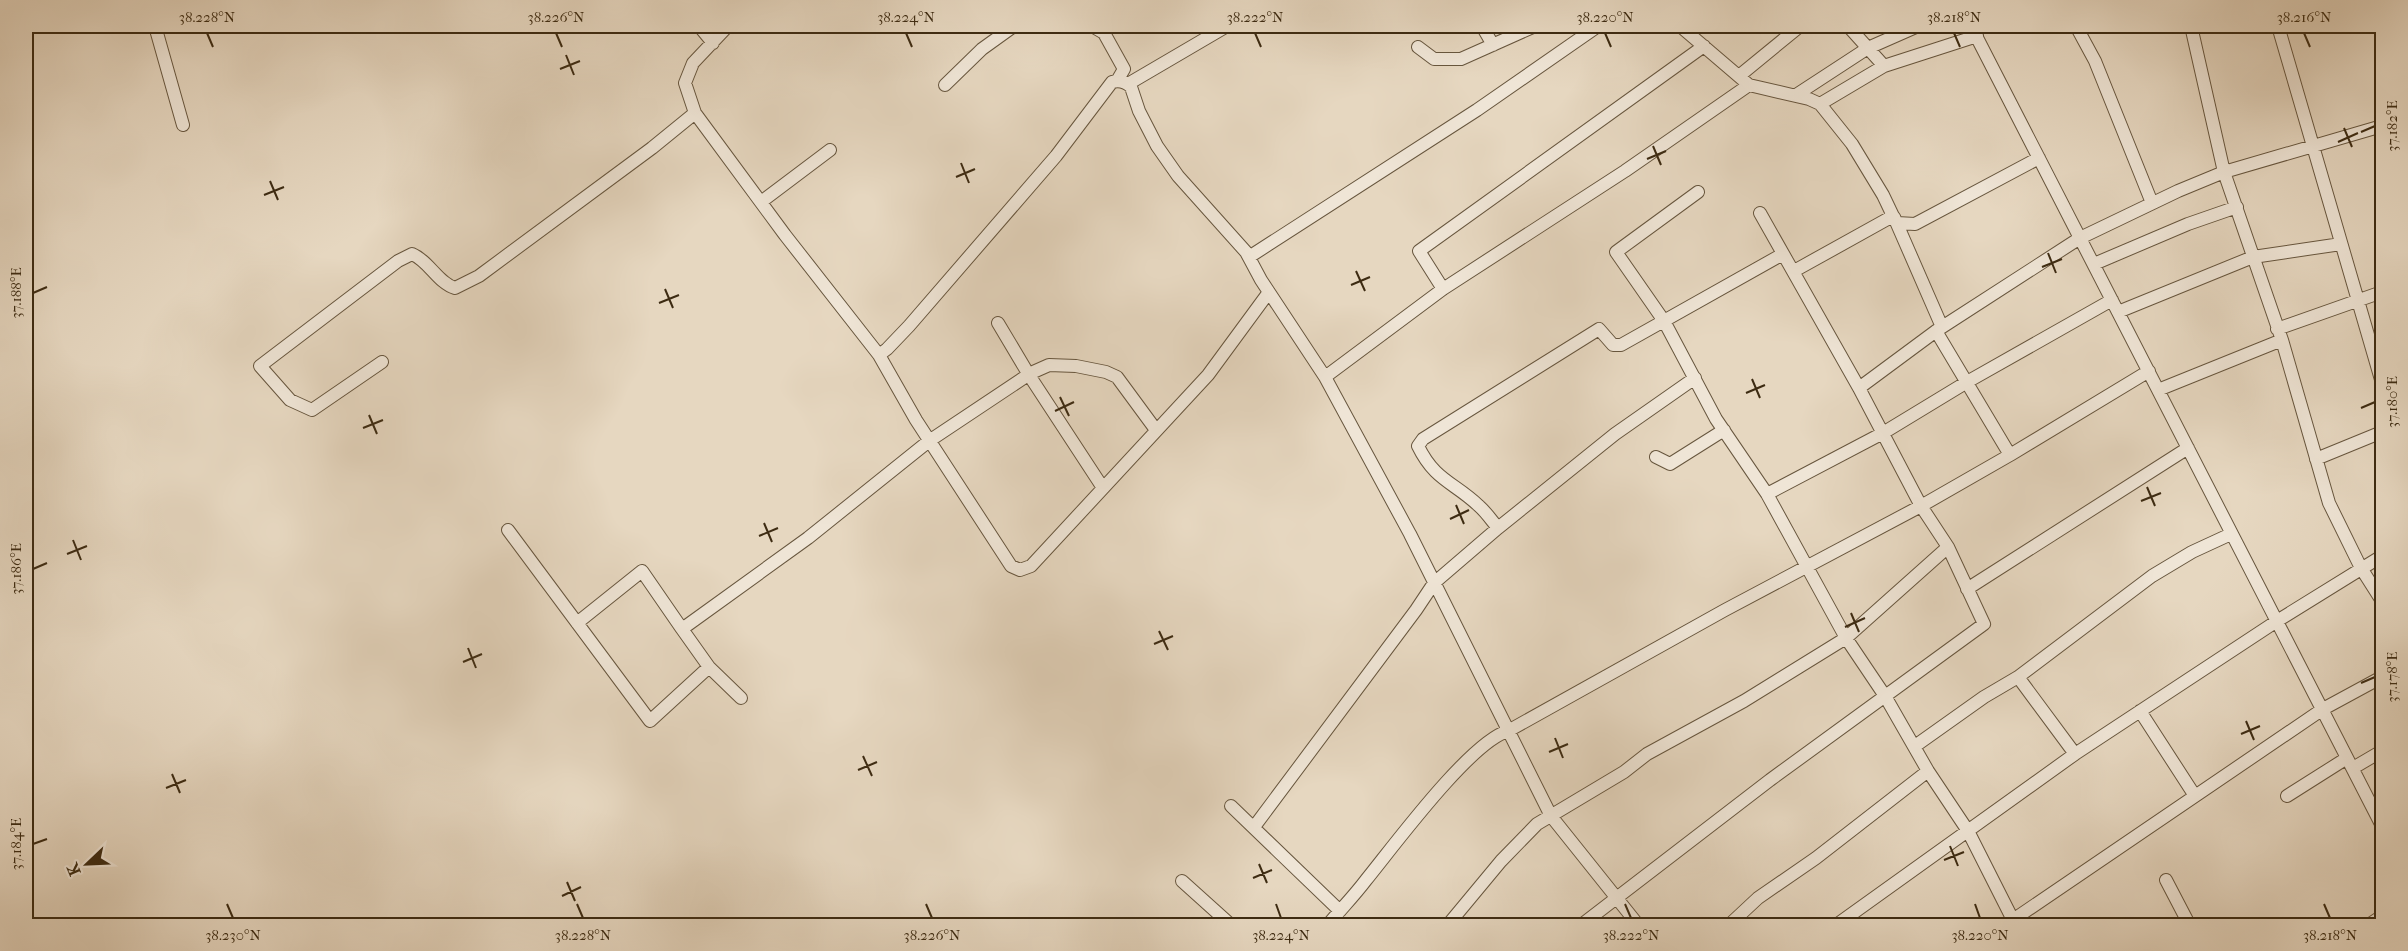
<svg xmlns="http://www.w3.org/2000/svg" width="2408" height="951" viewBox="0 0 2408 951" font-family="'IM FELL French Canon',serif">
	<rect width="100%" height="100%" fill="#e6d7c0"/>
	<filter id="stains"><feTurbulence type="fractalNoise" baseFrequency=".00333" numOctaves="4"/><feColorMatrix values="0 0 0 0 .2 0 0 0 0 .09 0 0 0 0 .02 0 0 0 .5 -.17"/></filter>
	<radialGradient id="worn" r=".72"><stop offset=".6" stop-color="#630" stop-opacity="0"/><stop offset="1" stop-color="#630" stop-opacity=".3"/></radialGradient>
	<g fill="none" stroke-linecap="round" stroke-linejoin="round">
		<!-- minor casing -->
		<g stroke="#67563e" stroke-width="14">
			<path id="minor" d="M155,26L183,125
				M699,26L713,43
				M728,26L693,63L685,83L695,113L785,235L879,355L916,420L1011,566L1020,570L1031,566L1208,375L1269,292
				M1092,26L1104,33L1124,69L1117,81
				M1482,26L1493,45
				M1680,26L1749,85L1809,99L1820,104L1852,144L1883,195L1893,216L1794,271
				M1848,26L1884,66
				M1971,26L2382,826
				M2076,26L2095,61L2152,203
				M2191,26L2224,172L2282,340L2329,503L2361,568L2382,601
				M2278,26L2382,383
				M1418,47L1434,59H1461L1535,26
				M1739,76L1800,26
				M1128,84L1227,26
				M945,85L982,49L1014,26
				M1796,95L1868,48L1918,26
				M1820,104L1884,66L1977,36
				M1698,192L1616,252L1664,321L1716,419L1767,494L1846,638L1885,696L1928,771L1968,831L2016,926
				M761,202L830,150
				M1894,217L1942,327
				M1897,223L1915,224L2039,158
				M1249,257L1477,110L1598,26
				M2094,264L2188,224L2237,207
				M1443,289L1419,251L1704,46
				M2118,312L2253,257L2341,244
				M998,323L1029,375L1103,488
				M2277,329L2382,292
				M1936,331L2010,455
				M879,355L887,349L909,326L1056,156L1112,82C1119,80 1126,82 1131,87L1139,111L1157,146L1178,176L1246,252L1261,280L1325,377L1410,534L1551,816L1639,926
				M382,362L312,410L290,400L260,366L398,261L412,254C429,261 438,283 455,288L479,276L652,148L695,113
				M1325,377L1443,289L1625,171L1749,85
				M1859,388L1936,331L2080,238L2178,191L2224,172L2382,126
				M2158,390L2282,340
				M1656,457L1670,464L1724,430
				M2316,459L2382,432
				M1767,494L1883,433L1967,382L2112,300
				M1498,528C1492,521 1486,512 1479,506C1454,482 1435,481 1418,446L1423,439L1599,329L1613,345H1621L1783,254
				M508,530L650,721L709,667
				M1967,589L2188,448
				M577,623L642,571L682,629L808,538L929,441L1031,373L1049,365L1076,366L1106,372L1117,377L1156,430
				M682,629L709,667L741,698
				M2018,677L2075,754
				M2140,711L2195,796
				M1915,746L1984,697L2018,677L2152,576L2192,552L2231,534
				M2353,768L2382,751
				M2287,796L2347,758
				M1231,806L1340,911
				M1254,827L1416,610L1434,583L1498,528L1615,434L1695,378
				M2166,880L2190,926
				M1182,881L1232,926
				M1327,926C1340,910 1354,896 1366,880C1393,847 1470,742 1508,731L1725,610L1921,506L2010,455L2149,371
				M1447,926L1501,861L1537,824L1624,772L1647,754L1744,701L1846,638L1948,547
				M1580,926L1770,780L1984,624L1948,547L1921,506L1859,388L1760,213
				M1728,926L1758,898L1816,858L1928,771
				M1835,926L2075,754L2277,621L2382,556
				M2004,926L2323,709L2382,677
				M2367,926L2382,916"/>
		</g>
		<!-- minor -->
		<use href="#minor" stroke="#efe5d6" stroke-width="12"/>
	</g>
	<!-- ticks -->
	<path fill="none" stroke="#3d2b12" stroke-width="2" d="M207,33L213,47M556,33L562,47M906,33L912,47M1255,33L1261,47M1605,33L1611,47M1954,33L1960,47M2304,33L2310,47M566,55L574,75M560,69L580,61M2344,128L2352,147M2361,132L2375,126M2338,142L2358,133M1653,146L1661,165M1647,159L1666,151M961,163L969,183M956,177L975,169M270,181L278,200M264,195L284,187M2048,253L2056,273M2042,267L2062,259M1356,271L1365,291M1351,285L1370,277M665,289L673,308M33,293L47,287M659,303L679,295M1752,379L1760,398M1746,393L1765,385M1060,397L1069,416M2361,408L2375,402M1055,411L1074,402M369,415L377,434M363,428L383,420M2147,487L2155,506M2141,501L2161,493M1456,505L1464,524M1450,519L1469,510M764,523L772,542M759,536L778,528M73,540L81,560M67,554L87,546M33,569L47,563M1851,613L1859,632M1845,627L1865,618M1159,631L1168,650M1154,644L1173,636M468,648L476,668M463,662L482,654M2361,683L2375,677M2246,721L2254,740M2241,734L2260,726M1555,738L1563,758M1549,752L1568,744M863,756L872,776M858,770L877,762M172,774L180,793M166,788L186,780M33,844L47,839M1950,846L1958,866M1944,860L1964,852M1259,864L1267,883M1253,878L1272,870M567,882L575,901M562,896L581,887M227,904L233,918M577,904L583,918M926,904L932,918M1276,904L1281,918M1625,904L1631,918M1975,904L1980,918M2324,904L2330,918"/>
	<!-- margin -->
	<rect width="2408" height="951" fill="none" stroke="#e6d7c0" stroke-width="66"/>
	<!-- north arrow -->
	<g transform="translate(87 864) rotate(247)" stroke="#efe5d6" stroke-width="4.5" paint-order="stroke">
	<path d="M0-4.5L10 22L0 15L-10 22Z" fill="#3d2b12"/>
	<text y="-9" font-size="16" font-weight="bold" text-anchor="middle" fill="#3d2b12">K</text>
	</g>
	<rect x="33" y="33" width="2342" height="885" fill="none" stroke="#3d2b12" stroke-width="2"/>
	<g font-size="15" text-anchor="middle" fill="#3d2b12">
		<text x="207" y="22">38.228°N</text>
		<text x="556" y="22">38.226°N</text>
		<text x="906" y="22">38.224°N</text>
		<text x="1255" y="22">38.222°N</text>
		<text x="1605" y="22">38.220°N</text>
		<text x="1954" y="22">38.218°N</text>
		<text x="2304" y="22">38.216°N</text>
		<text transform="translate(2392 126) rotate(-90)" y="5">37.182°E</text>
		<text transform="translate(16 293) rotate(-90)" y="5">37.188°E</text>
		<text transform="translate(2392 402) rotate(-90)" y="5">37.180°E</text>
		<text transform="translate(16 569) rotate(-90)" y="5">37.186°E</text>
		<text transform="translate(2392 677) rotate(-90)" y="5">37.178°E</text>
		<text transform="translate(16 844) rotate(-90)" y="5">37.184°E</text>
		<text x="233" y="940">38.230°N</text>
		<text x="583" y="940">38.228°N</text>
		<text x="932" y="940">38.226°N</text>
		<text x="1281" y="940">38.224°N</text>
		<text x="1631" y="940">38.222°N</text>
		<text x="1980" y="940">38.220°N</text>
		<text x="2330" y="940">38.218°N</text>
	</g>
	<rect width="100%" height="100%" filter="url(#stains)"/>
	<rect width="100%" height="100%" fill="url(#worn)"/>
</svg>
